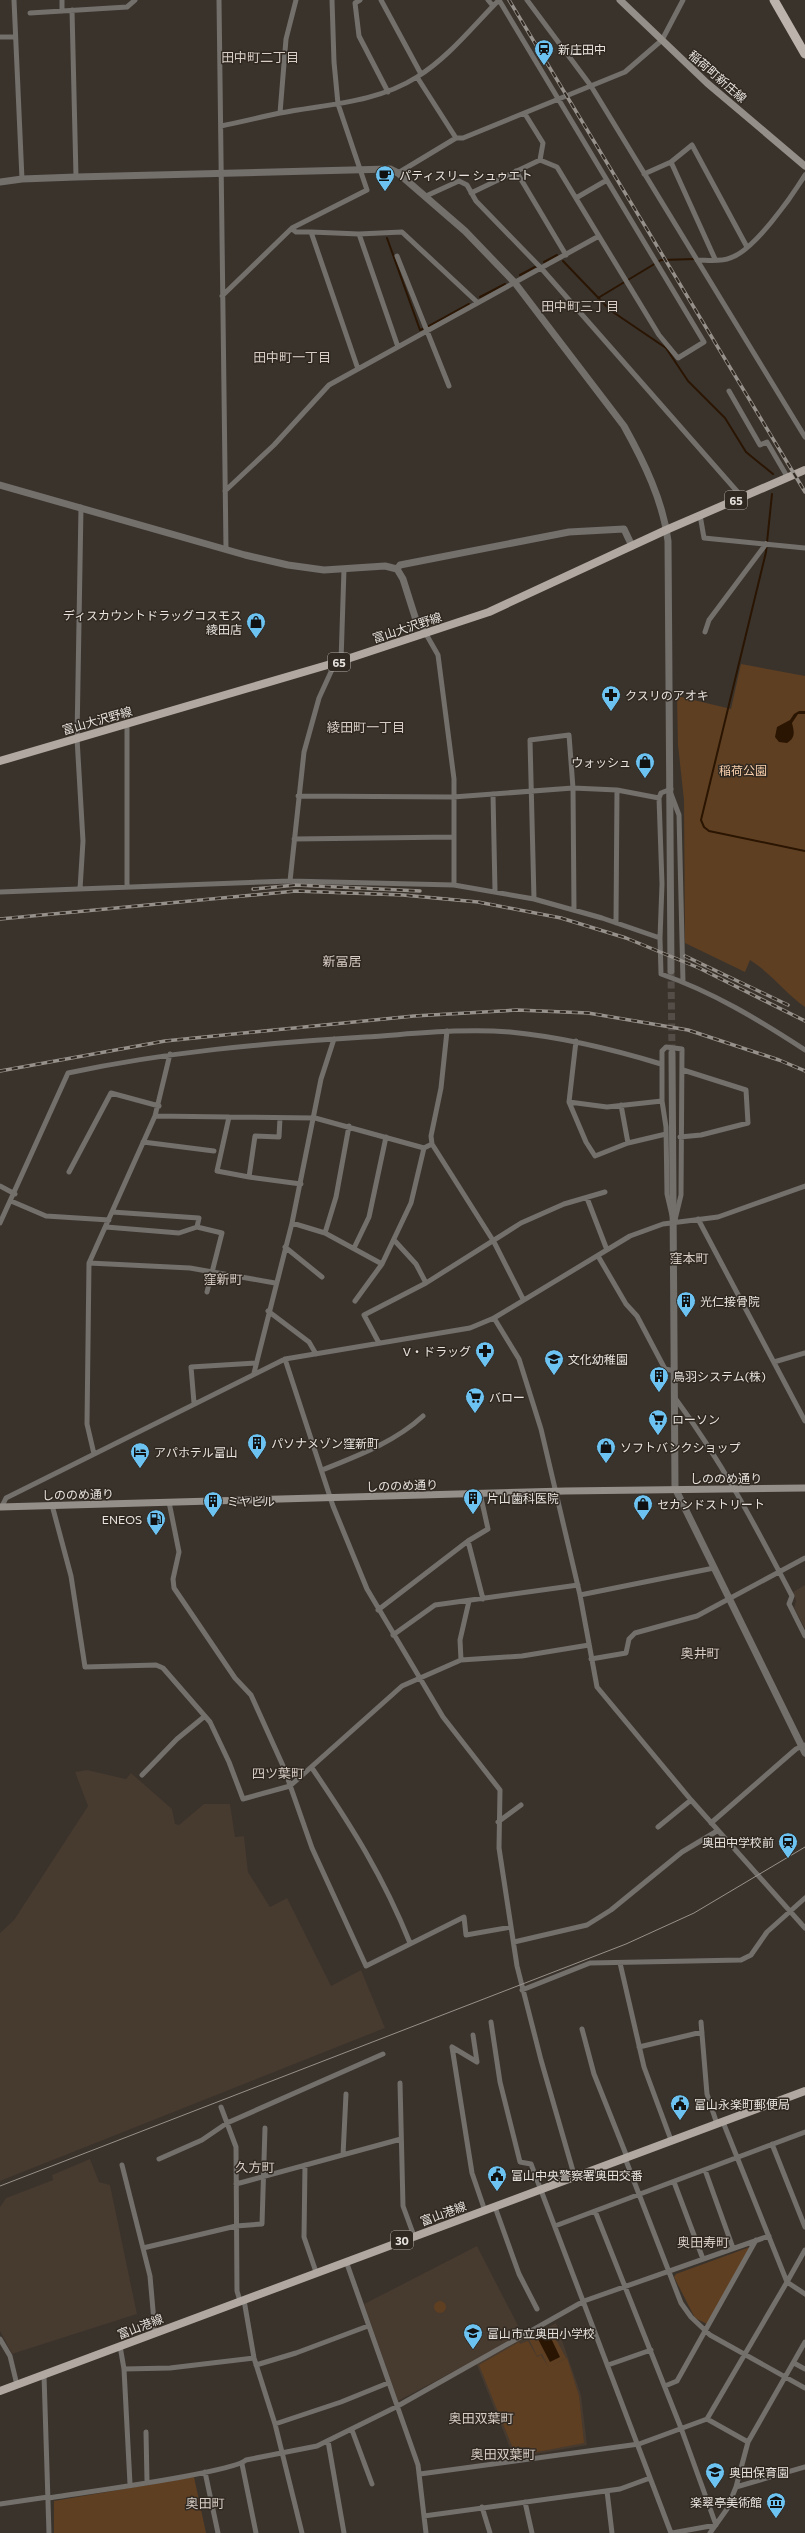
<svg xmlns="http://www.w3.org/2000/svg" width="805" height="2533" viewBox="0 0 805 2533" font-family="Commissioner,'Noto Sans JP',sans-serif">
	<rect width="100%" height="100%" fill="#3a332c"/>
	<!-- built -->
	<path fill="#473a2f" d="M805,1585V1629L794,1608L796,1601L793,1592Z
		M87,1770L126,1779L131,1773L172,1809L175,1824L179,1825L204,1804H230L235,1837L244,1836L248,1872L270,1907L287,1898L331,1986L361,1970L385,2028L0,2181V1933L14,1920L88,1806L75,1772Z
		M90,2159L99,2182L110,2185L137,2314L12,2354L0,2331V2207L6,2198L53,2180L52,2175Z
		M477,2246L525,2339L556,2323L581,2395L587,2445L514,2458L475,2360L398,2401L364,2304Z"/>
	<!-- green -->
	<path fill="#5f3f22" d="M741,664L805,676V1007C785,993 771,973 750,960L745,972L685,943L684,800L678,745L677,696L731,709Z
		M750,2247L707,2324L695,2318L674,2277L676,2274Z
		M434 2307a6 6 0 1 1 12 0a6 6 0 1 1-12 0Z
		M550,2328L566,2358L550,2367L567,2358L579,2396L584,2443L516,2456L479,2365L519,2342L520,2344L528,2341L537,2357L541,2355L549,2368L542,2354L537,2356L529,2339Z
		M194,2477L206,2533H54V2501Z"/>
	<!-- water -->
	<path fill="#2a1502" d="M799,711H805V714H798L792,723C794,731 796,738 787,743L779,742L775,737L777,727L790,720L794,714Z
		M549,2334L560,2357L550,2362L538,2339Z"/>
	<g fill="none" stroke-linecap="round" stroke-linejoin="round">
		<!-- stream -->
		<path stroke="#2a1502" stroke-width="2" d="M387,238L420,330L423,329
			M563,261L610,310L666,348L688,381L725,418L746,452L773,474
			M544,262L557,255
			M520,275L535,267
			M480,297L505,284
			M598,298L661,260L695,259
			M429,326L469,304
			M772,494L766,552L701,820L704,827L709,831L805,851"/>
		<!-- tertiary-tunnel -->
		<path stroke="#544d47" stroke-width="7" stroke-dasharray="7 3.5" stroke-linecap="butt" d="M671,971L672,1053"/>
		<!-- minor -->
		<path stroke="#736f6b" stroke-width="5" d="M14,0L22,179
			M62,0V11
			M219,0L226,549
			M360,0L355,3L359,36L388,92
			M381,0L421,74
			M488,0L493,6
			M527,0L591,86L805,437
			M72,10L76,177
			M30,13L127,7L135,0
			M0,37H15
			M417,77L456,138
			M280,113L286,39L296,0
			M525,114L543,143L540,160
			M221,126C241,122 261,117 280,113C327,104 376,103 417,77C449,57 473,26 499,0
			M671,162L715,259
			M516,171L566,255
			M398,173L456,138H463L625,72L662,40L683,0
			M644,174L671,162L692,145L747,247
			M471,193L540,160L557,167L659,335L678,358L704,342L499,0
			M426,196L459,181L467,185L476,201L541,268L742,497
			M576,198L607,180
			M292,229L296,232H311
			M359,234L398,347
			M397,256L449,386
			M697,260C707,260 721,262 730,258C754,251 792,196 805,175
			M222,296L292,228L367,190L338,104L334,62L332,0
			M358,369L311,232L359,234L402,232L477,302
			M729,391L760,445L767,442L788,478
			M225,491L274,445L329,385L599,236
			M700,515L704,538L805,548
			M705,632L709,620L766,544
			M426,634L438,655L454,779V885
			M341,661L344,569
			M493,794L495,891
			M671,794L679,815L683,982
			M298,796L453,797L573,788L617,790L659,798
			M294,839L453,837
			M290,881L304,752L319,698L335,663
			M127,886V723
			M80,889L83,841L77,738L81,507
			M0,892L290,881L454,885L534,899L602,918L660,938L661,974C713,992 759,1020 805,1050
			M534,899L530,740L569,735L573,788L574,910
			M616,923L617,790
			M660,938L662,884L659,798L661,793L671,789
			M447,1031L441,1088L431,1136L432,1144L494,1242L523,1299
			M576,1041L569,1102L586,1142L595,1156L628,1143L666,1134
			M666,1047L682,1049L681,1195L674,1224L667,1194L666,1127L662,1101V1051Z
			M569,1102L607,1107L662,1101
			M621,1105L628,1143
			M155,1116L229,1117
			M280,1118L279,1137L255,1136L249,1177L217,1171L229,1117L315,1118L424,1148L432,1144
			M680,1137L701,1135L748,1123L746,1090L683,1070
			M143,1142L214,1151
			M69,1172L111,1093L159,1106
			M249,1177L301,1184
			M0,1186L15,1194
			M587,1198L607,1250
			M11,1201L46,1216L109,1220
			M112,1212L199,1218L197,1227
			M698,1219L805,1421
			M0,1223L68,1073C166,1052 265,1043 365,1037C413,1034 462,1028 510,1032C562,1037 612,1049 661,1064
			M292,1223L325,1233L382,1264L411,1203L424,1148
			M106,1227L179,1233L197,1227L222,1233L207,1292
			M325,1233L336,1197L349,1126
			M394,1240L416,1264L426,1283
			M285,1247L322,1277
			M354,1248L369,1217L386,1137
			M598,1256L626,1304L637,1316L665,1369L675,1371
			M89,1263L190,1268L275,1283
			M355,1301L382,1264
			M268,1311L309,1342L316,1354
			M494,1318L519,1359L541,1429L580,1595L597,1687L691,1800L805,1928
			M379,1343L364,1315L426,1283L521,1223L564,1204L605,1192
			M285,1359L333,1506L367,1589L443,1717L500,1790L499,1848L517,1966L541,2060L575,2178
			M774,1362L805,1353
			M254,1373L292,1223L321,1079L334,1039
			M675,1398C721,1460 756,1527 792,1596L789,1604L805,1636
			M194,1403L191,1367L256,1363
			M94,1454L87,1424L89,1263L155,1116L170,1054
			M322,1470C357,1456 395,1442 423,1416
			M480,1493L488,1529L468,1541L483,1599
			M169,1502L179,1552L173,1579L174,1588L235,1678L251,1695L284,1768L312,1848L366,1966L464,1917L466,1935L511,1927
			M52,1505L71,1576L85,1667L156,1665L163,1668L210,1722L229,1762L243,1799L290,1786L402,1686L461,1660L522,1656L589,1645
			M2,1506L6,1498L285,1359L470,1328L494,1318L630,1236L663,1224L718,1217L805,1186
			M580,1595L714,1568
			M378,1610L468,1541
			M393,1635L435,1605L578,1585
			M591,1659L626,1653L629,1639L635,1633L697,1616L805,1558
			M461,1660L460,1640L469,1601
			M312,1768C352,1827 383,1876 410,1943
			M142,1775L177,1739L205,1716
			M498,1822L521,1805
			M711,1823L796,1749L805,1745
			M658,1827L691,1800
			M514,1942L587,1925L611,1910L682,1852L717,1831
			M620,1963L644,2067L671,2140
			M522,1990L590,1963L741,1960L751,1955L767,1932L805,1898
			M491,2022L500,2082L520,2162L531,2164L671,2533
			M701,2022L707,2094L717,2124
			M582,2029L594,2074L627,2157
			M452,2047L472,2173L485,2211
			M452,2047L477,2062L473,2035
			M639,2047L702,2032
			M400,2083L403,2206L414,2236
			M221,2107L236,2147L237,2291L240,2301
			M772,2144L805,2227
			M343,2155L346,2094
			M625,2158L681,2303L691,2317L710,2335L805,2388
			M159,2159L202,2140L227,2123L383,2054
			M122,2165L150,2276L155,2333
			M305,2165L304,2237L316,2272
			M705,2170L733,2248
			M674,2182L703,2259
			M236,2184L401,2139
			M495,2207L519,2274L537,2309
			M595,2211L681,2428L716,2525L672,2533
			M555,2226L805,2132
			M143,2248L236,2226L262,2224L265,2128
			M805,2250L787,2282L805,2294
			M346,2261L418,2465L426,2533
			M244,2300L254,2358L275,2424L302,2533
			M0,2339L10,2356L17,2385
			M120,2346L124,2369L170,2368L254,2358
			M794,2363L805,2369
			M256,2365L296,2353L368,2326
			M608,2365L651,2350
			M124,2369L130,2484
			M44,2375L49,2533
			M665,2386L677,2381L756,2240
			M707,2419L748,2442
			M275,2424L341,2402L388,2383
			M352,2430L372,2484
			M146,2432L147,2481
			M328,2441L344,2533
			M242,2464L256,2533
			M205,2472L218,2533
			M420,2474L639,2444L707,2419L787,2282L723,2122
			M736,2487L805,2467
			M607,2491L612,2533
			M48,2498C78,2493 232,2473 246,2460L317,2446L396,2407L584,2301L769,2236
			M525,2502L532,2533
			M0,2504L48,2497
			M482,2507L490,2533
			M424,2516L620,2489L650,2478
			M710,2533L727,2509L736,2487L748,2442L805,2342"/>
		<!-- tertiary -->
		<path stroke="#736f6b" stroke-width="7" d="M0,182L22,179L76,177L390,169L398,173L465,231L515,283L624,426C644,462 663,501 668,541L671,971
			M0,485L245,555L288,565L324,570L385,566L397,569L400,565L569,532L624,529L632,546
			M397,569L403,579L416,620L426,634
			M672,1053L675,1488L805,1753"/>
		<!-- secondary -->
		<path stroke="#958f8a" stroke-width="7" d="M620,0L707,83L805,166
			M0,1507L565,1491L805,1488"/>
		<!-- primary -->
		<path stroke="#b0a8a1" stroke-width="8" d="M0,761L341,661L489,612L666,530L805,470
			M0,2391L805,2091"/>
		<!-- trunk -->
		<path stroke="#bcb3ac" stroke-width="9" d="M774,0L805,54"/>
		<!-- tram -->
		<path stroke="#97918b" stroke-width="1" d="M0,2186L626,1944L694,1913L805,1847"/>
		<!-- rail casing -->
		<g stroke="#97918b" stroke-width="3.5">
			<path id="rail" d="M509,0L805,492
				M253,889L296,885L420,891
				M0,919L296,891L403,895L478,902L561,918L626,938L699,968L805,1021
				M685,956L788,1005
				M0,1071L165,1041L414,1016L517,1010L588,1013L688,1030L779,1060L805,1071"/>
		</g>
		<!-- rail -->
		<use href="#rail" stroke="#302922" stroke-width="2" stroke-dasharray="6" stroke-linecap="butt"/>
	</g>
	<!-- icons -->
	<defs>
		<g id="station-pin" transform="scale(1)"><path d="M0 17L-7.5 6A9.5 9.5 0 1 1 7.5 6Z" fill="#6cc3f2" stroke="#302922"/><path d="M-3-6H3Q5-6 5-4V2Q5 4 3 4L4.5 6H3L1.5 4h-3L-3 6H-4.5L-3 4Q-5 4-5 2V-4Q-5-6-3-6ZM-3.5-4v3h7v-3ZM-3.5 1v1.5H-2V1ZM2 1v1.5H3.5V1Z" fill="#111"/></g>
		<g id="cafe-pin" transform="scale(1)"><path d="M0 17L-7.5 6A9.5 9.5 0 1 1 7.5 6Z" fill="#6cc3f2" stroke="#302922"/><path d="M-5.5-4.5H6V0H3Q3 3.5 0 3.5H-2.5Q-5.5 3.5-5.5 0ZM3-3.2v2h1.7v-2ZM-6 4.5H4V6H-6Z" fill="#111"/></g>
		<g id="shop-pin" transform="scale(1)"><path d="M0 17L-7.5 6A9.5 9.5 0 1 1 7.5 6Z" fill="#6cc3f2" stroke="#302922"/><path d="M-5-2.5h2.3a2.7 3.5 0 0 1 5.4 0H5L5.5 6h-11ZM-1.5-2.5h3a1.5 2.3 0 0 0-3 0Z" fill="#111"/></g>
		<g id="pharmacy-pin" transform="scale(1)"><path d="M0 17L-7.5 6A9.5 9.5 0 1 1 7.5 6Z" fill="#6cc3f2" stroke="#302922"/><path d="M-2-6h4v4h4v4h-4v4h-4v-4h-4v-4h4Z" fill="#111"/></g>
		<g id="building-pin" transform="scale(1)"><path d="M0 17L-7.5 6A9.5 9.5 0 1 1 7.5 6Z" fill="#6cc3f2" stroke="#302922"/><path d="M-4-6H4V6H1V3H-1V6H-4ZM-2.5-4.3h1.7v1.8h-1.7ZM.8-4.3h1.7v1.8H.8ZM-2.5-1h1.7V.8h-1.7ZM.8-1h1.7V.8H.8Z" fill="#111"/></g>
		<g id="school-pin" transform="scale(1)"><path d="M0 17L-7.5 6A9.5 9.5 0 1 1 7.5 6Z" fill="#6cc3f2" stroke="#302922"/><path d="M0-5L7-2L0 1L-7-2ZM-4 1L0 2.5L4 1V4Q0 6-4 4Z" fill="#111"/></g>
		<g id="supermarket-pin" transform="scale(1)"><path d="M0 17L-7.5 6A9.5 9.5 0 1 1 7.5 6Z" fill="#6cc3f2" stroke="#302922"/><path d="M-6-5.5h2.5l.6 2H6L4.5 2H-2.5L-4.4-4H-6ZM-1.5 3.2a1.3 1.3 0 1 0 .1 0ZM3 3.2a1.3 1.3 0 1 0 .1 0Z" fill="#111"/></g>
		<g id="hotel-pin" transform="scale(1)"><path d="M0 17L-7.5 6A9.5 9.5 0 1 1 7.5 6Z" fill="#6cc3f2" stroke="#302922"/><path d="M-6-4.5h1.5V1H6V5H4.5V3h-9V5H-6ZM-4 0a1.8 1.8 0 1 1 3.6 0ZM.5 0V-2.5h3Q6-2.5 6 0Z" fill="#111"/></g>
		<g id="fuel-pin" transform="scale(1)"><path d="M0 17L-7.5 6A9.5 9.5 0 1 1 7.5 6Z" fill="#6cc3f2" stroke="#302922"/><path d="M-5.5-6h7V0h2V4h1.3V-2.5L3-4.5l.8-.8L6-3V5H2.5V1h-1V6h-7ZM-4.2-4.7v3.2H.2V-4.7Z" fill="#111"/></g>
		<g id="civic-pin" transform="scale(1)"><path d="M0 17L-7.5 6A9.5 9.5 0 1 1 7.5 6Z" fill="#6cc3f2" stroke="#302922"/><path d="M-.6-6.5H3V-4.5H.6V-3L4-1V1h2V6H-6V1h2V-1L-.6-3ZM-1.2 2.5V6h2.4V2.5Z" fill="#111"/></g>
		<g id="museum-pin" transform="scale(1)"><path d="M0 17L-7.5 6A9.5 9.5 0 1 1 7.5 6Z" fill="#6cc3f2" stroke="#302922"/><path d="M0-6L6-3V-2H-6V-3ZM-5-1h2V3h-2ZM-1-1h2V3h-2ZM3-1h2V3H3ZM-6 4H6V6H-6Z" fill="#111"/></g>
	</defs>
	<g fill-rule="evenodd">
		<use href="#station-pin" x="544" y="49"/>
		<use href="#cafe-pin" x="385" y="175"/>
		<use href="#shop-pin" x="256" y="622"/>
		<use href="#pharmacy-pin" x="611" y="695"/>
		<use href="#shop-pin" x="645" y="762"/>
		<use href="#building-pin" x="686" y="1301"/>
		<use href="#pharmacy-pin" x="485" y="1351"/>
		<use href="#school-pin" x="554" y="1359"/>
		<use href="#building-pin" x="659" y="1376"/>
		<use href="#supermarket-pin" x="475" y="1397"/>
		<use href="#supermarket-pin" x="658" y="1419"/>
		<use href="#building-pin" x="257" y="1443"/>
		<use href="#shop-pin" x="606" y="1447"/>
		<use href="#hotel-pin" x="140" y="1452"/>
		<use href="#building-pin" x="473" y="1498"/>
		<use href="#building-pin" x="213" y="1501"/>
		<use href="#shop-pin" x="643" y="1504"/>
		<use href="#fuel-pin" x="156" y="1519"/>
		<use href="#station-pin" x="788" y="1842"/>
		<use href="#civic-pin" x="680" y="2104"/>
		<use href="#civic-pin" x="497" y="2175"/>
		<use href="#school-pin" x="473" y="2333"/>
		<use href="#school-pin" x="715" y="2472"/>
		<use href="#museum-pin" x="776" y="2502"/>
	</g>
	<g text-anchor="middle" dominant-baseline="central" stroke-width="3" stroke-linejoin="round" paint-order="stroke">
		<!-- shield labels -->
		<g fill="#302922" stroke="#b0aaa5" stroke-width="1">
			<rect x="725" y="491" width="22" height="18" rx="3"/>
			<rect x="328" y="653" width="22" height="18" rx="3"/>
			<rect x="391" y="2231" width="22" height="18" rx="3"/>
		</g>
		<g font-size="11" font-weight="bold" fill="#e7e2dd">
			<text x="736" y="500">65</text>
			<text x="339" y="662">65</text>
			<text x="402" y="2240">30</text>
		</g>
		<!-- poi labels -->
		<g font-size="12" fill="#e7e2dd" stroke="#302922" text-anchor="start">
			<text x="558" y="49">新庄田中</text>
			<text x="399" y="175">パティスリー シュゥエト</text>
			<text x="242" y="615" text-anchor="end">ディスカウントドラッグコスモス<tspan x="242" dy="14">綾田店</tspan></text>
			<text x="625" y="695">クスリのアオキ</text>
			<text x="631" y="762" text-anchor="end">ウォッシュ</text>
			<text x="700" y="1301">光仁接骨院</text>
			<text x="471" y="1351" text-anchor="end">V・ドラッグ</text>
			<text x="568" y="1359">文化幼稚園</text>
			<text x="673" y="1376">鳥羽システム(株)</text>
			<text x="489" y="1397">バロー</text>
			<text x="672" y="1419">ローソン</text>
			<text x="271" y="1443">パソナメゾン窪新町</text>
			<text x="620" y="1447">ソフトバンクショップ</text>
			<text x="154" y="1452">アパホテル富山</text>
			<text x="487" y="1498">片山歯科医院</text>
			<text x="227" y="1501">ミヤビル</text>
			<text x="657" y="1504">セカンドストリート</text>
			<text x="142" y="1519" text-anchor="end">ENEOS</text>
			<text x="774" y="1842" text-anchor="end">奥田中学校前</text>
			<text x="694" y="2104">富山永楽町郵便局</text>
			<text x="511" y="2175">富山中央警察署奥田交番</text>
			<text x="487" y="2333">富山市立奥田小学校</text>
			<text x="729" y="2472">奥田保育園</text>
			<text x="762" y="2502" text-anchor="end">楽翠亭美術館</text>
		</g>
		<!-- street labels -->
		<g font-size="12" fill="#e7e2dd" stroke="#302922">
			<text transform="translate(718 76) rotate(41)">稲荷町新庄線</text>
			<text transform="translate(407 627) rotate(-18)">富山大沢野線</text>
			<text transform="translate(97 720) rotate(-16)">富山大沢野線</text>
			<text x="726" y="1478">しののめ通り</text>
			<text transform="translate(402 1485) rotate(-2)">しののめ通り</text>
			<text transform="translate(78 1494) rotate(-1)">しののめ通り</text>
			<text transform="translate(443 2213) rotate(-20)">富山港線</text>
			<text transform="translate(140 2326) rotate(-21)">富山港線</text>
		</g>
		<!-- park labels -->
		<g font-size="12" fill="#f9d0ad" stroke="#302922">
			<text x="743" y="770">稲荷公園</text>
		</g>
		<!-- neighbourhood labels -->
		<g font-size="13" fill="#d7cdc5" stroke="#302922">
			<text x="260" y="57">田中町二丁目</text>
			<text x="580" y="306">田中町三丁目</text>
			<text x="292" y="357">田中町一丁目</text>
			<text x="366" y="727">綾田町一丁目</text>
			<text x="342" y="961">新冨居</text>
			<text x="689" y="1258">窪本町</text>
			<text x="223" y="1279">窪新町</text>
			<text x="700" y="1653">奥井町</text>
			<text x="278" y="1773">四ツ葉町</text>
			<text x="255" y="2167">久方町</text>
			<text x="703" y="2242">奥田寿町</text>
			<text x="481" y="2418">奥田双葉町</text>
			<text x="503" y="2454">奥田双葉町</text>
			<text x="205" y="2503">奥田町</text>
		</g>
	</g>
</svg>
